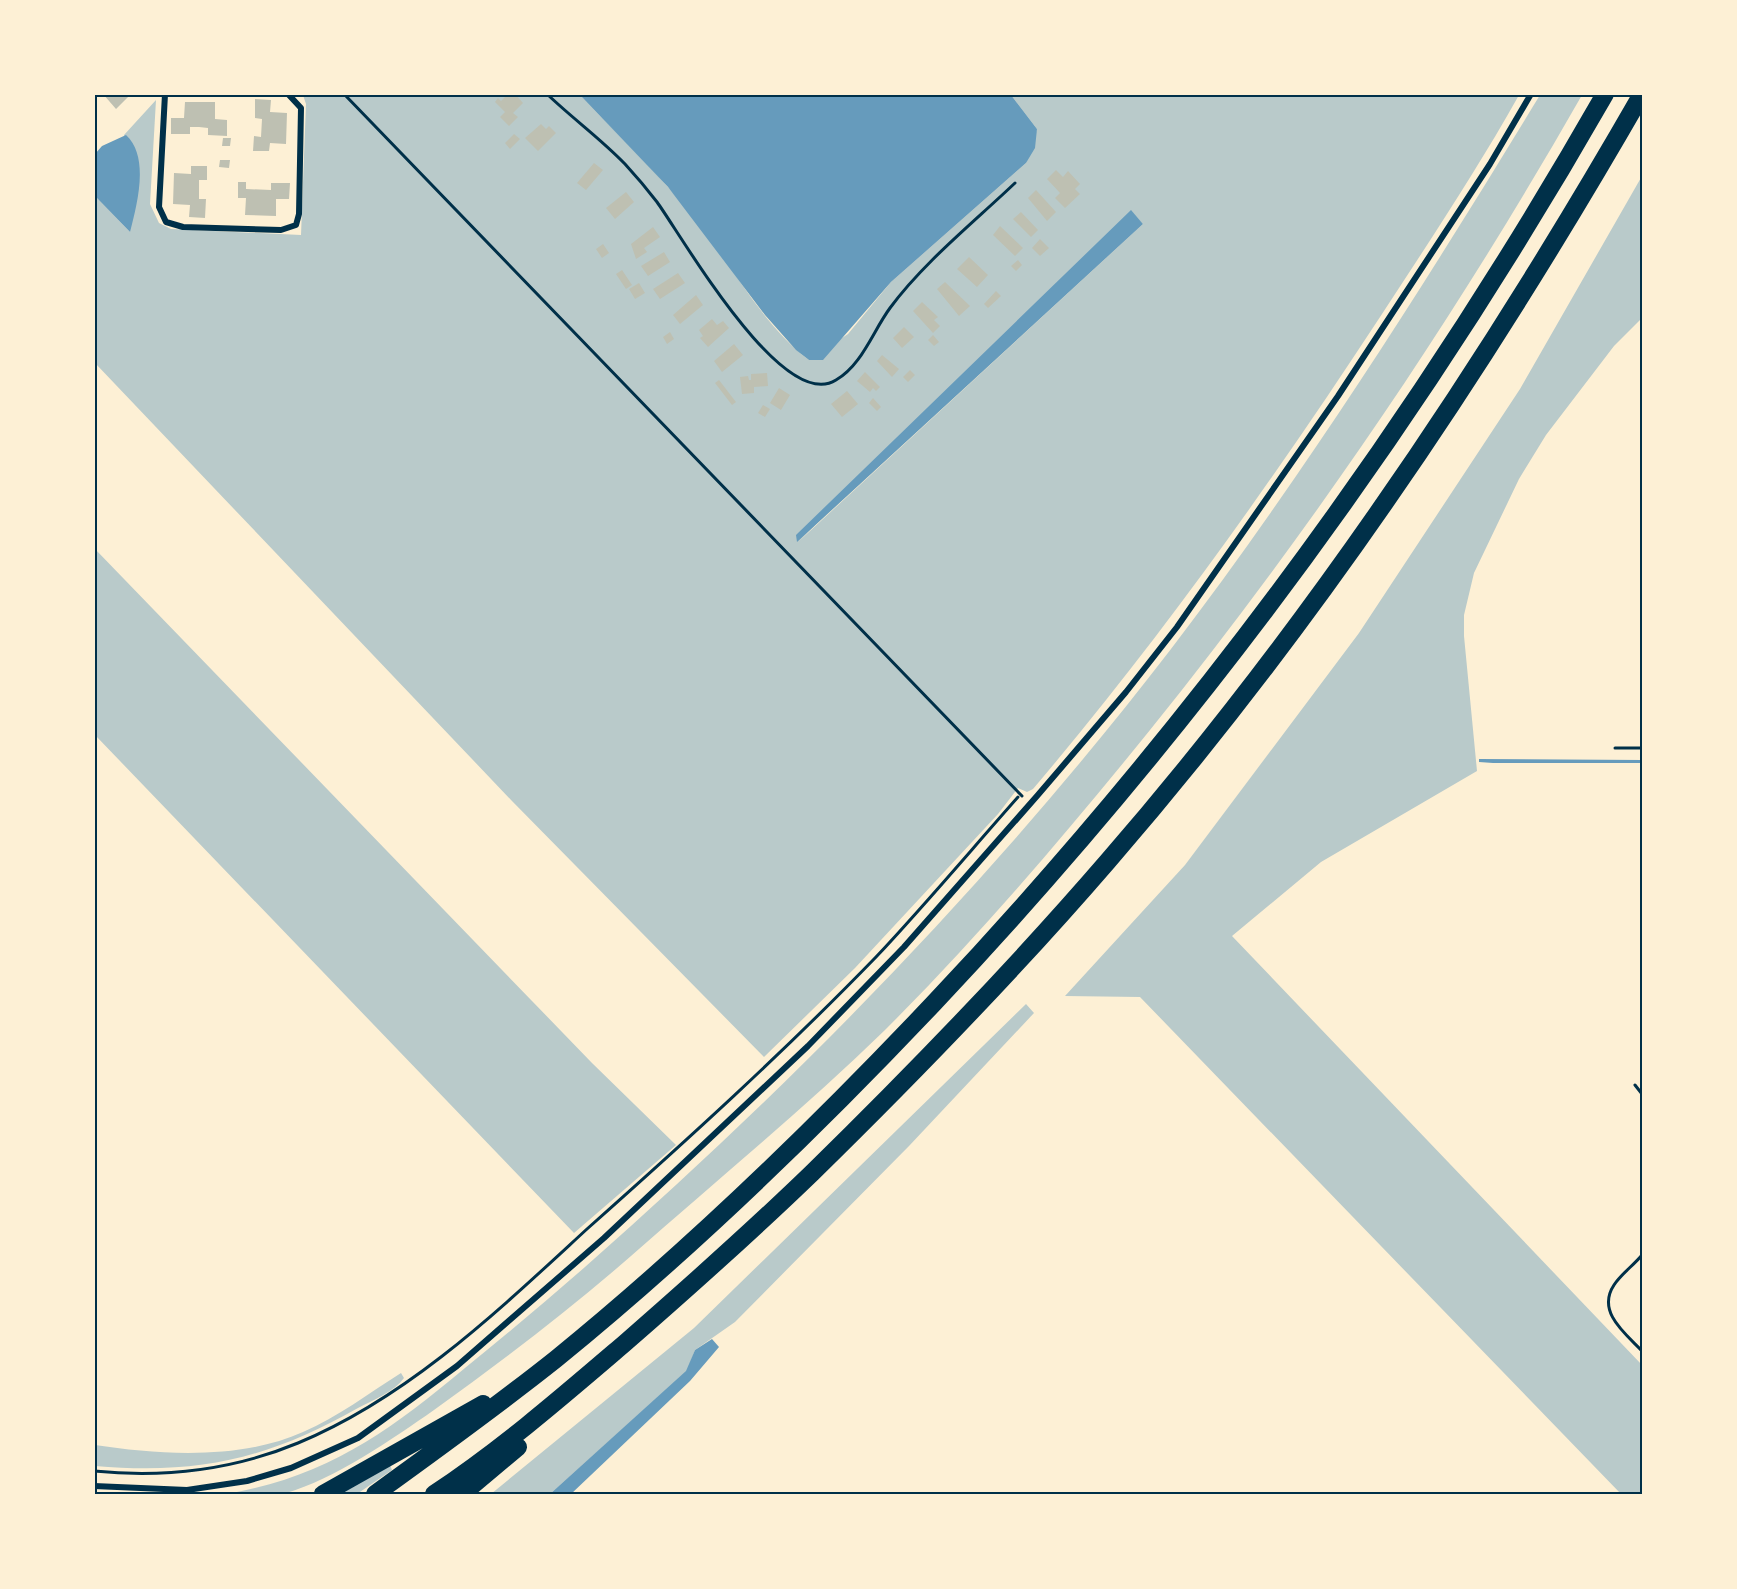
<svg xmlns="http://www.w3.org/2000/svg" width="1737" height="1589" viewBox="0 0 1737 1589" font-family="Mulish,sans-serif">
	<rect width="100%" height="100%" fill="#fdf0d5"/>
	<!-- green -->
	<path fill="#b9caca" fill-rule="evenodd" d="M303,95H580C620,137 663,178 699,224C734,269 763,325 809,360L848,334L891,282L1026,163L1037,129L1011,95H1519C1477,170 1429,242 1382,314C1274,479 1161,638 1033,789L1027,792L1018,788L998,814L855,968L764,1057L512,801L95,363L94,195L130,232L124,135L156,100L150,204L159,223L171,229L301,235L306,104ZM1131,211L1143,224L798,542Z
		M1540,95H1582C1455,318 1311,530 1150,730C1066,834 979,936 885,1030C804,1109 716,1181 631,1256C568,1311 502,1361 434,1410C394,1438 333,1480 286,1493C268,1498 245,1495 227,1494C328,1476 388,1432 465,1368C506,1335 546,1301 585,1267C798,1080 998,874 1171,649C1306,472 1425,284 1540,95Z
		M1642,176V318L1614,346L1546,435L1519,479L1474,573L1464,615V636L1477,771L1321,862L1232,936L1642,1365V1494H1621L1140,997L1065,996L1185,865L1359,633L1520,389Z
		M95,549L592,1063L676,1145L574,1233L95,735Z
		M1026,1004L1034,1013L909,1146L735,1322L695,1350L687,1371L550,1494H491L694,1328Z
		M401,1373L404,1378C394,1392 373,1400 358,1408C268,1459 198,1475 95,1466V1445C160,1455 241,1460 303,1432C338,1417 369,1393 401,1373Z
		M390,1465L392,1470L357,1494H338Z"/>
	<!-- water -->
	<path fill="#669bbc" d="M580,95H1011L1037,129L1035,148L1026,163L891,282L823,360H809L796,350L765,315L668,187Z
		M126,135C150,157 137,204 130,232L94,195L95,154L102,146Z
		M1131,210L1143,224L797,542L796,535Z
		M1479,759L1642,760V763H1493L1479,762Z
		M712,1339L719,1347L690,1381L571,1494H550L686,1371L695,1350Z"/>
	<!-- building -->
	<path fill="#bec0b2" d="M103,94H131L116,109Z
		M508,94H515L523,103L513,113L518,117L509,126L500,117L505,112L495,102L498,98L501,101Z
		M255,99L271,100L270,112L287,113L286,144L270,143L269,151H253L254,136L261,137L262,119L255,118Z
		M185,102H215V119L227,120V136L208,135V128L199,127H190V134H171V118H184Z
		M541,124L546,129L549,126L556,133L538,151L525,138Z
		M514,134L520,139L510,149L505,143Z
		M223,138H231L230,146H222Z
		M220,160H230L229,168L219,167Z
		M594,163L603,170L586,190L577,183Z
		M191,166H207V180H199V199H206L205,218L189,217L190,205L173,204L174,173L191,174Z
		M1056,170L1063,177L1068,171L1080,184L1075,189L1080,194L1065,208L1055,198L1060,193L1047,179Z
		M238,182H246V189L271,190V183H290L289,199H276V216L245,215L246,198H238Z
		M1036,190L1056,212L1047,221L1028,198Z
		M626,192L634,202L615,219L606,208Z
		M1021,212L1038,230L1031,237L1013,219Z
		M1000,226L1023,248L1015,256L993,235Z
		M653,227L660,237L644,248L647,252L636,259L631,244Z
		M1040,239L1049,248L1040,256L1032,248Z
		M603,244L609,253L602,258L596,249Z
		M664,252L670,262L648,276L641,266Z
		M969,257L988,275L977,287L957,269Z
		M1018,260L1022,265L1016,271L1011,266Z
		M622,270L632,285L626,289L616,274Z
		M678,273L685,283L660,299L653,289Z
		M945,282L970,306L959,316L937,289Z
		M639,283L645,293L635,299L629,289Z
		M996,291L1001,296L988,308L984,304Z
		M696,295L703,305L680,324L673,315Z
		M922,302L938,317L934,320L940,326L933,333L913,311Z
		M712,319L717,325L723,321L729,328L708,347L700,338L703,336L699,330Z
		M904,327L914,337L902,348L893,338Z
		M670,332L674,339L667,344L663,337Z
		M933,335L939,342L934,346L928,340Z
		M734,344L743,355L722,372L714,361Z
		M882,355L899,369L892,377L877,361Z
		M910,370L915,375L908,382L903,377Z
		M865,372L880,387L876,391L873,388L870,392L857,381Z
		M767,373L768,386L754,387V393L742,394L740,377L748,376L749,380H751V374Z
		M719,380L736,402L732,405L715,383Z
		M779,388L790,395L781,410L770,403Z
		M847,391L858,404L842,417L831,404Z
		M873,398L881,407L877,411L869,403Z
		M763,405L770,409L765,417L758,413Z"/>
	<g fill="none" stroke-linecap="round" stroke-linejoin="round">
		<!-- path -->
		<path stroke="#003049" stroke-width="3" d="M344,94L1022,796
			M547,94C572,118 601,139 625,164C636,176 647,189 657,202C683,238 783,414 836,380C862,365 873,331 890,308C923,263 974,222 1015,183
			M1615,748H1642
			M1635,1085L1642,1094
			M1642,1255C1634,1265 1621,1274 1614,1285C1596,1312 1626,1334 1642,1351
			M94,1471C164,1478 233,1470 298,1443C409,1397 500,1309 587,1229C686,1141 784,1052 876,957C925,905 971,850 1018,797"/>
		<!-- minor -->
		<path stroke="#003049" stroke-width="6" d="M165,94L159,207L166,222L183,227L281,230L296,225L299,214L301,108L288,94
			M94,1486L187,1490L247,1481L291,1468L358,1438L457,1366L604,1238L808,1046L904,947L1037,796L1126,692L1177,627L1338,396L1490,164L1531,94"/>
		<!-- motorway -->
		<path stroke="#003049" stroke-width="18" d="M323,1494L483,1404
			M375,1494C436,1450 497,1406 556,1359C690,1250 815,1129 934,1003C1193,728 1417,423 1605,94
			M434,1494C502,1449 563,1396 625,1343C688,1288 751,1232 812,1173C914,1073 1014,970 1108,861C1312,626 1487,364 1642,94
			M462,1494L518,1447"/>
	</g>
	<!-- border -->
	<rect width="1737" height="1589" fill="none" stroke="#fdf0d5" stroke-width="192"/>
	<rect x="96" y="96" width="1545" height="1397" fill="none" stroke="#003049" stroke-width="2"/>
</svg>
